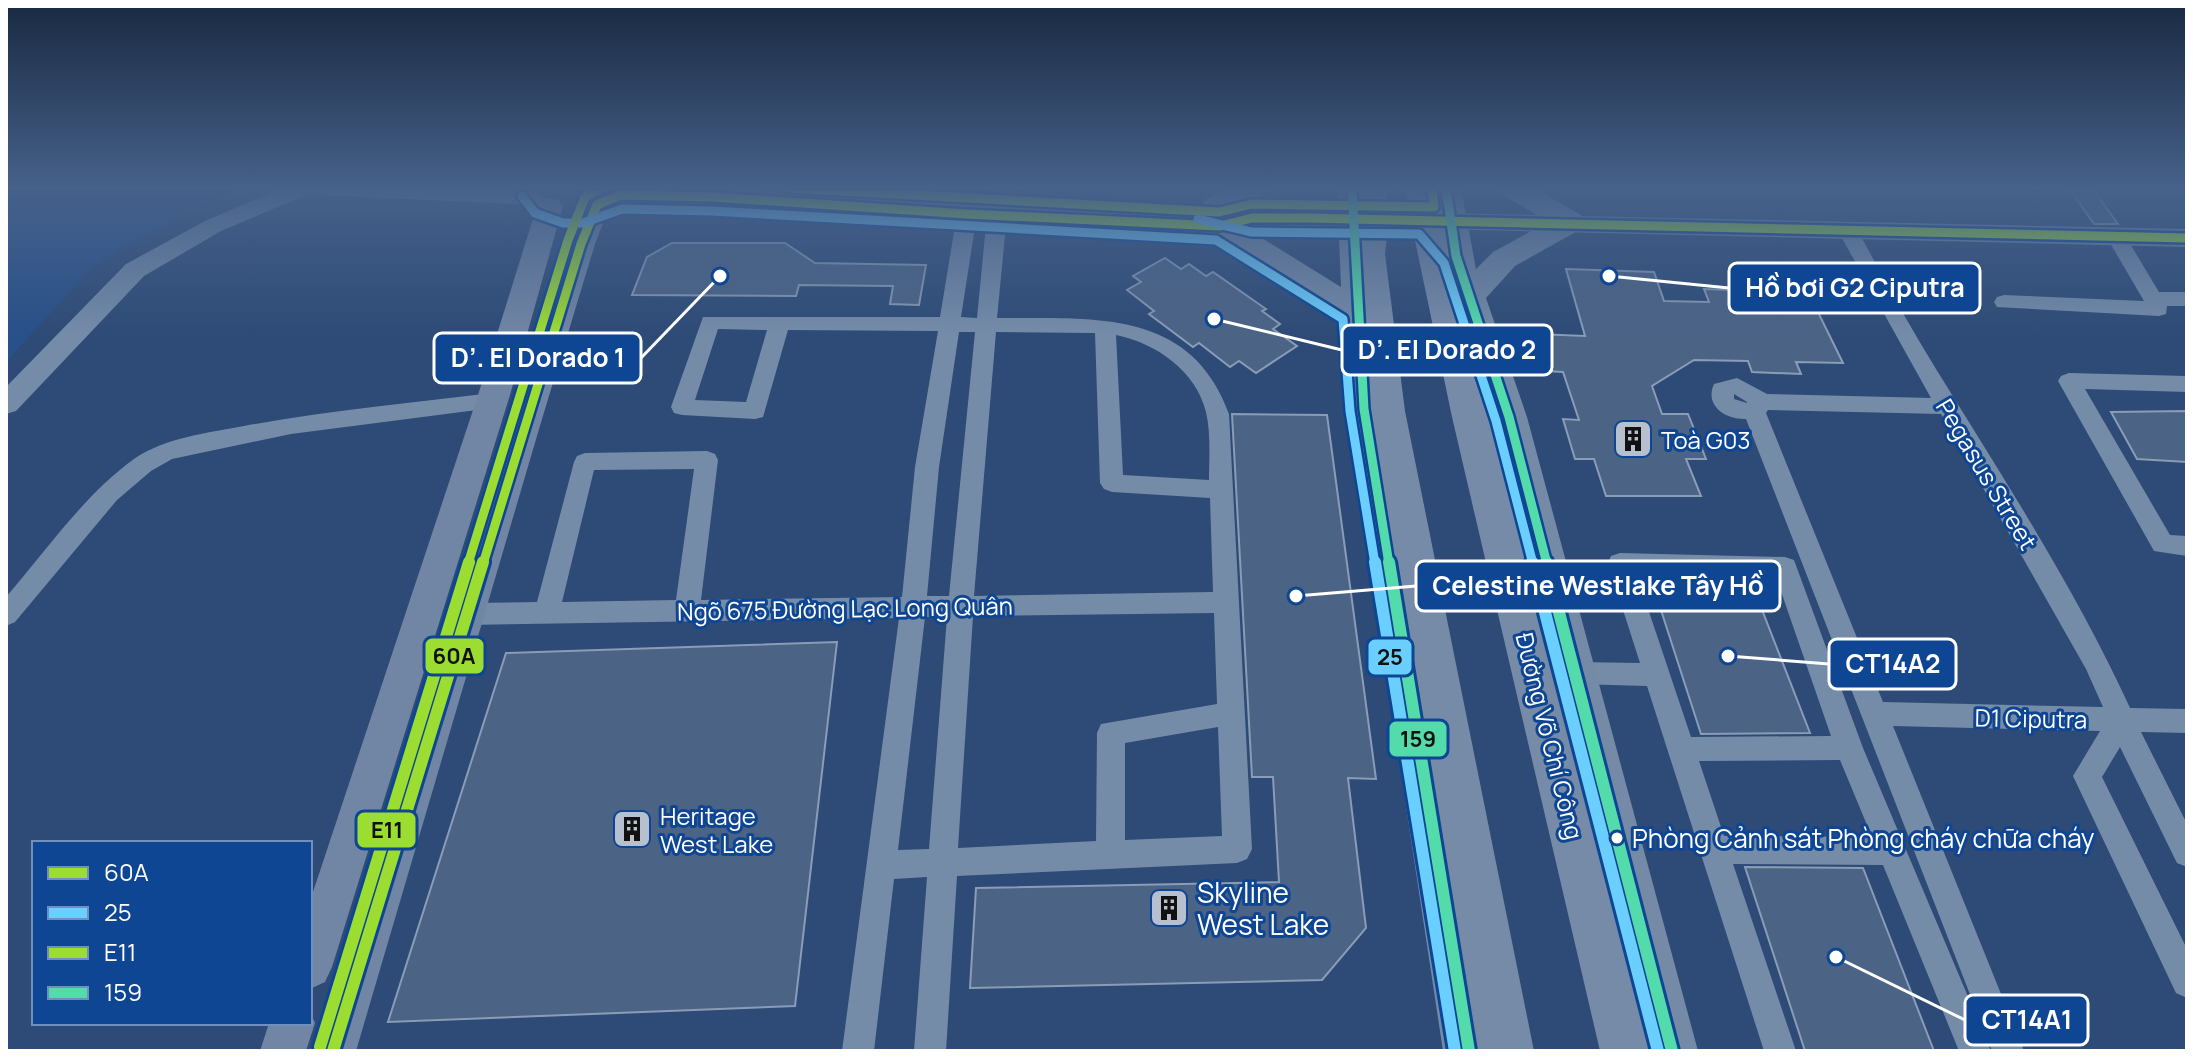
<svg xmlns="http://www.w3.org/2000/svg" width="2193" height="1057" viewBox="0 0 2193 1057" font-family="Manrope,sans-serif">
	<rect width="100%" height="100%" fill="#2d4b76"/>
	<!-- water -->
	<path fill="#285089" d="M6,188H240L186,213L93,266L6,362Z"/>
	<!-- building -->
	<path fill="#4b6385" stroke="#8a9cb6" stroke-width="2" d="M2069,188H2092L2118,224H2094Z
		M672,243H785L815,263L926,265L919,305L890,304L893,286L799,285L796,296L632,295L647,257Z
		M1165,258L1181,269L1189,264L1206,276L1213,272L1266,309L1262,311L1280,324L1273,329L1297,346L1256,373L1239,361L1230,367L1199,343L1193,347L1149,314L1154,311L1127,290L1141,282L1133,276Z
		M1566,269L1654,272L1664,301L1709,302L1704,289L1764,291L1769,302L1814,304L1843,363L1796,362L1801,374L1752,372L1748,361L1694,360L1652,386L1662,414H1688L1706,459H1686L1701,496H1606L1594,459H1575L1563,419L1579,420L1563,372L1546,371L1536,334L1585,336Z
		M2187,411V462L2137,459L2111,412Z
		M1232,414L1327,415L1376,779L1348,778L1366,928L1322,980L970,988L976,888L1279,882L1273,777H1252Z
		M1650,576L1750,579L1810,733L1701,734Z
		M837,642L795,1006L388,1022L506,653Z
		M1745,867L1863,868L1934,1051H1805Z"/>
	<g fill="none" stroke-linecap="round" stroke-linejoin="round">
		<!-- minor -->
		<path fill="#758ca9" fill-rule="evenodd" d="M294,188H429L538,193L547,199L538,205L303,194Z
			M906,188H924V189L915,195L908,193Z
			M967,208L977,214L961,317L977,318L987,215L997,209L1004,211L1007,215L997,318C1092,319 1190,307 1229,414L1252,849L1247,859L1237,863L957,876L946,1051H914L927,877L894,879L874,1051H842L899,618L465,625L456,621L452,614L456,607L465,603L537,602L574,462L577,456L585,453L707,451L715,454L718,460L701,600L902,597L915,467L938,331L788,330L763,417L755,419L682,415L674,413L671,407L703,317H940L957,214ZM718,329L767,330L746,402L695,400ZM959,332H975L949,596H927L939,467ZM996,332L1095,333L1100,483L1104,489L1112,492L1210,498L1213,592L974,596ZM1116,335C1156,343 1196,371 1206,412C1211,433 1209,459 1209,480L1123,475ZM694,469L676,600L562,602L594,470ZM1214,613L1217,704L1101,724L1097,733L1096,841L958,848L973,616ZM925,617H947L929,849L898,850ZM1218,727L1222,836L1125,840V743Z
			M1848,225L1858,231C1883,277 1908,324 1936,369C2004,479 2076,590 2130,708L2187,709V733L2141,732L2187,824V867L2177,863L2120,747L2102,777L2187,949V998L2176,993L2073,776L2100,731L1893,726L2024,1051H1992L1746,419C1726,420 1704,406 1714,384L1737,378L1767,394L1931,398L1838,231ZM1734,394L1747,402V403L1734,399ZM1768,410L1941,414L2086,669L2103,707L1883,702L1766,413Z
			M2116,230L2123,232L2159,292H2187V306H2167L2166,314L2159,316L1997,307L1994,302L1997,297L2004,295L2144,301L2106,236Z
			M2069,373L2187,376V392L2085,389L2170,535L2187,536V556L2154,551L2058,381L2061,376Z
			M492,393L500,395L503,401L500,407L291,434L172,459L151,471L117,500L15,622L6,626V597C46,551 84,495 134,459C166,437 208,433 244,426C326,411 409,403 492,393Z
			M1620,553L1785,557L1794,560L1863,748L1991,1051H1959L1883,865L1733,864L1796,1051H1764L1647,686L1576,684L1567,681L1563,673L1567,665L1576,662L1640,663L1608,563L1611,556ZM1636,573L1776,577L1831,736L1691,737ZM1840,760L1872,837L1724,836L1699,761Z"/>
		<!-- tertiary -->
		<path fill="#758ca9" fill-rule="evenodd" d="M282,188H315L311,193L221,231L144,276L16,411L6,414V387L126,264L205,221Z"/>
		<!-- secondary -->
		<path fill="#7186a5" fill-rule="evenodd" d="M615,188L770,192L1220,217L1252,210H1309L2187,229V247L1309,226H1252L1220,235L620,203L611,201L607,195Z
			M597,197L606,199L610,205L595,244L542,419L356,1051H310L567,244L588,199Z
			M550,198L559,200L563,206L510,395L332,967L325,982L310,989V901L478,395L537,206L541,200Z
			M310,1012L315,1023L306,1051H260L269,1023H310Z"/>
		<!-- primary -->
		<path fill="#748aa7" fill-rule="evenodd" d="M1230,188H1269C1258,204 1225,217 1206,213L1202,206L1206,199Z
			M1337,188H1367L1382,409L1495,1051H1443L1346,409L1343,318L1209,233L1205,226L1209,219L1220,216L1231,219L1341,287Z
			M1431,188H1461L1476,269L1493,252L1548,222L1502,194L1497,188H1534L1581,215L1585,222L1581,229L1515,266L1486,298L1527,417L1698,1051H1646L1491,417L1440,256Z"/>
		<!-- trunk -->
		<path fill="#768ba8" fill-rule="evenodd" d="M1354,188H1386L1389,220L1385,254L1405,411L1534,1051H1480L1369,411L1353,254L1357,220Z
			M1404,188H1435L1490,417L1654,1051H1600L1452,417Z"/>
		<!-- bus-1-far1 casing -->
		<g stroke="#0f4694" stroke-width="14">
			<path id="bus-1-far1" d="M483,564L581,244L597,205L620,195L713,197L967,214L1220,226L1252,218H1309L2187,238"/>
		</g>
		<!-- bus-1 casing -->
		<g stroke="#0f4694" stroke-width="18">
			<path id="bus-1" d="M333,1051L483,562"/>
		</g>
		<!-- bus-2-far1 casing -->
		<g stroke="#0f4694" stroke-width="14">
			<path id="bus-2-far1" d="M522,196L535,213L563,223H583L622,209L712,211L1216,240L1343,319L1350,411L1375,564
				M1198,219L1252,232L1419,234L1444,263L1496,421L1533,564"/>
		</g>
		<!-- bus-2 casing -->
		<g stroke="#0f4694" stroke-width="18">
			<path id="bus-2" d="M1375,562L1455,1051
				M1532,562L1658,1051"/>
		</g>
		<!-- bus-3-far1 casing -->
		<g stroke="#0f4694" stroke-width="14">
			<path id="bus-3-far1" d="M790,188L1219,212L1252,204L1434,207L1432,190
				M468,564L568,240L585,197L601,188"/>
		</g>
		<!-- bus-3 casing -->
		<g stroke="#0f4694" stroke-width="18">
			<path id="bus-3" d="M320,1047L469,562"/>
		</g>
		<!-- bus-4-far1 casing -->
		<g stroke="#0f4694" stroke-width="14">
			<path id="bus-4-far1" d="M1352,188L1364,409L1389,564
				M1446,188L1456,256L1509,417L1547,564"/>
		</g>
		<!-- bus-4 casing -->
		<g stroke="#0f4694" stroke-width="18">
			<path id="bus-4" d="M1389,562L1469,1051
				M1546,562L1672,1051"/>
		</g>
		<!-- bus-1-far1 -->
		<use href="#bus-1-far1" stroke="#9cdd31" stroke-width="9"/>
		<!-- bus-1 -->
		<use href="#bus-1" stroke="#9cdd31" stroke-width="12"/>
		<!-- bus-2-far1 -->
		<use href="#bus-2-far1" stroke="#6acfff" stroke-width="9"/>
		<!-- bus-2 -->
		<use href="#bus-2" stroke="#6acfff" stroke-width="12"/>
		<!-- bus-3-far1 -->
		<use href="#bus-3-far1" stroke="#9cdd31" stroke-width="9"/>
		<!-- bus-3 -->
		<use href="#bus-3" stroke="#9cdd31" stroke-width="12"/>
		<!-- bus-4-far1 -->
		<use href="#bus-4-far1" stroke="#54dbac" stroke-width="9"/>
		<!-- bus-4 -->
		<use href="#bus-4" stroke="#54dbac" stroke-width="12"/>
	</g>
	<!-- sky -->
	<linearGradient id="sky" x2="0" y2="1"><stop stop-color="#192941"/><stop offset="0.56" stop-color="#46618a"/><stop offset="1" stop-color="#46618a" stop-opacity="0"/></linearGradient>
	<rect width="2193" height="336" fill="url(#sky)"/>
	<!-- icons -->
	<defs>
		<g id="building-square" transform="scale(2)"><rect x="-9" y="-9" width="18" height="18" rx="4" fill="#b6c0cf" stroke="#0f4694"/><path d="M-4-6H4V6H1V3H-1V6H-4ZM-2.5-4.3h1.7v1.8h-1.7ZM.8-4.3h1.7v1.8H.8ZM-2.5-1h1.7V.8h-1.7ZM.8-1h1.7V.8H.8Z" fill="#111"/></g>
	</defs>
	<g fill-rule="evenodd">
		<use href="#building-square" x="1633" y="439"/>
		<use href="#building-square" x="632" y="829"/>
		<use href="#building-square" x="1169" y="908"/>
	</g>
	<!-- markers -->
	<circle fill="#fff" stroke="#0f4694" stroke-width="3" cx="1617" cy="838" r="7"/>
	<g text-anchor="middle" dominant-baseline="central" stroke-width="6" stroke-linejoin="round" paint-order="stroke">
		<!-- poi labels -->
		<g font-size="24" fill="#fff" stroke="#0f4694" text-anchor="start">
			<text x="1661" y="439">Toà G03</text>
			<text x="660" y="815">Heritage<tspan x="660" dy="28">West Lake</tspan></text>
		</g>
		<!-- street labels -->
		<g font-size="24" fill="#fff" stroke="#0f4694">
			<text transform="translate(1987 474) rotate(59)">Pegasus Street</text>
			<text transform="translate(845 608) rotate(-1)">Ngõ 675 Đường Lạc Long Quân</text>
			<text transform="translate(2031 718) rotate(1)">D1 Ciputra</text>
			<text transform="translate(1550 736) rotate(76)">Đường Võ Chí Công</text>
		</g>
		<!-- near-bus labels -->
		<g font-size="26" fill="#fff" stroke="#0f4694" text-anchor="start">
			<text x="1632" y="838">Phòng Cảnh sát Phòng cháy chữa cháy</text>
		</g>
		<!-- near-poi labels -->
		<g font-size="28" fill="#fff" stroke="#0f4694" text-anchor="start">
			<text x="1197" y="892">Skyline<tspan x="1197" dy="32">West Lake</tspan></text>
		</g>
	</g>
	<!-- callouts -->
	<path fill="none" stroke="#fff" stroke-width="3" d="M1609 276L1729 288M1214 319L1342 350M720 276L641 358M1296 596L1416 586M1728 656L1829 664M1836 957L1965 1020"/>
	<g fill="#fff" stroke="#0f4694" stroke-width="3">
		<circle cx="1609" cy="276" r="8"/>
		<circle cx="1214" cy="319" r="8"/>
		<circle cx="720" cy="276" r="8"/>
		<circle cx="1296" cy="596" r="8"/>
		<circle cx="1728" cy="656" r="8"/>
		<circle cx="1836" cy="957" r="8"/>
	</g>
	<g fill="#0f4694" stroke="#fff" stroke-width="3">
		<rect x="1729" y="263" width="251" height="50" rx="8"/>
		<rect x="1342" y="325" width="210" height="50" rx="8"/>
		<rect x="434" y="333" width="207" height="50" rx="8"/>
		<rect x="1416" y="561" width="364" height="50" rx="8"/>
		<rect x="1829" y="639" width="127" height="50" rx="8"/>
		<rect x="1965" y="995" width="123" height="50" rx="8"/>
	</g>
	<g font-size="26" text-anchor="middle" font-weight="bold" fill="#fff">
		<text x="1855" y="297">Hồ bơi G2 Ciputra</text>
		<text x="1447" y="359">D’. El Dorado 2</text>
		<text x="538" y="367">D’. El Dorado 1</text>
		<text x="1598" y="595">Celestine Westlake Tây Hồ</text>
		<text x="1893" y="673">CT14A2</text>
		<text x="2027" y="1029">CT14A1</text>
	</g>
	<g stroke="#0f4694" stroke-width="3">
		<rect x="424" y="637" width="61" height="38" rx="8" fill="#9cdd31"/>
		<rect x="1367" y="638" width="46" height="38" rx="8" fill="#6acfff"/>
		<rect x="1388" y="720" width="60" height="38" rx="8" fill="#54dbac"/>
		<rect x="356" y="811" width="61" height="38" rx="8" fill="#9cdd31"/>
	</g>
	<g font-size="22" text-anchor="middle" font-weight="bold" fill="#111">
		<text x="454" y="664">60A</text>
		<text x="1390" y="665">25</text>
		<text x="1418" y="747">159</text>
		<text x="387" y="838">E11</text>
	</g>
	<!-- border -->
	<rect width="2193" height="1057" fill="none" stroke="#ffffff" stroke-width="16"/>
	<!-- legend -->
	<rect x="32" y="841" width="280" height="184" fill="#0f4694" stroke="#6f90bf" stroke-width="2"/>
	<rect x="48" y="867" width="40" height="12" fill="#9cdd31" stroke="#6f90bf" stroke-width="2"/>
	<text x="104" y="881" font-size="24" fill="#ffffff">60A</text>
	<rect x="48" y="907" width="40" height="12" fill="#6acfff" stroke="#6f90bf" stroke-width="2"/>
	<text x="104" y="921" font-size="24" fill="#ffffff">25</text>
	<rect x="48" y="947" width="40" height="12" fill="#9cdd31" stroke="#6f90bf" stroke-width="2"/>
	<text x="104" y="961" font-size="24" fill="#ffffff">E11</text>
	<rect x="48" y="987" width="40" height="12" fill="#54dbac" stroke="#6f90bf" stroke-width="2"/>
	<text x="104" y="1001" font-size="24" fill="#ffffff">159</text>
</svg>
